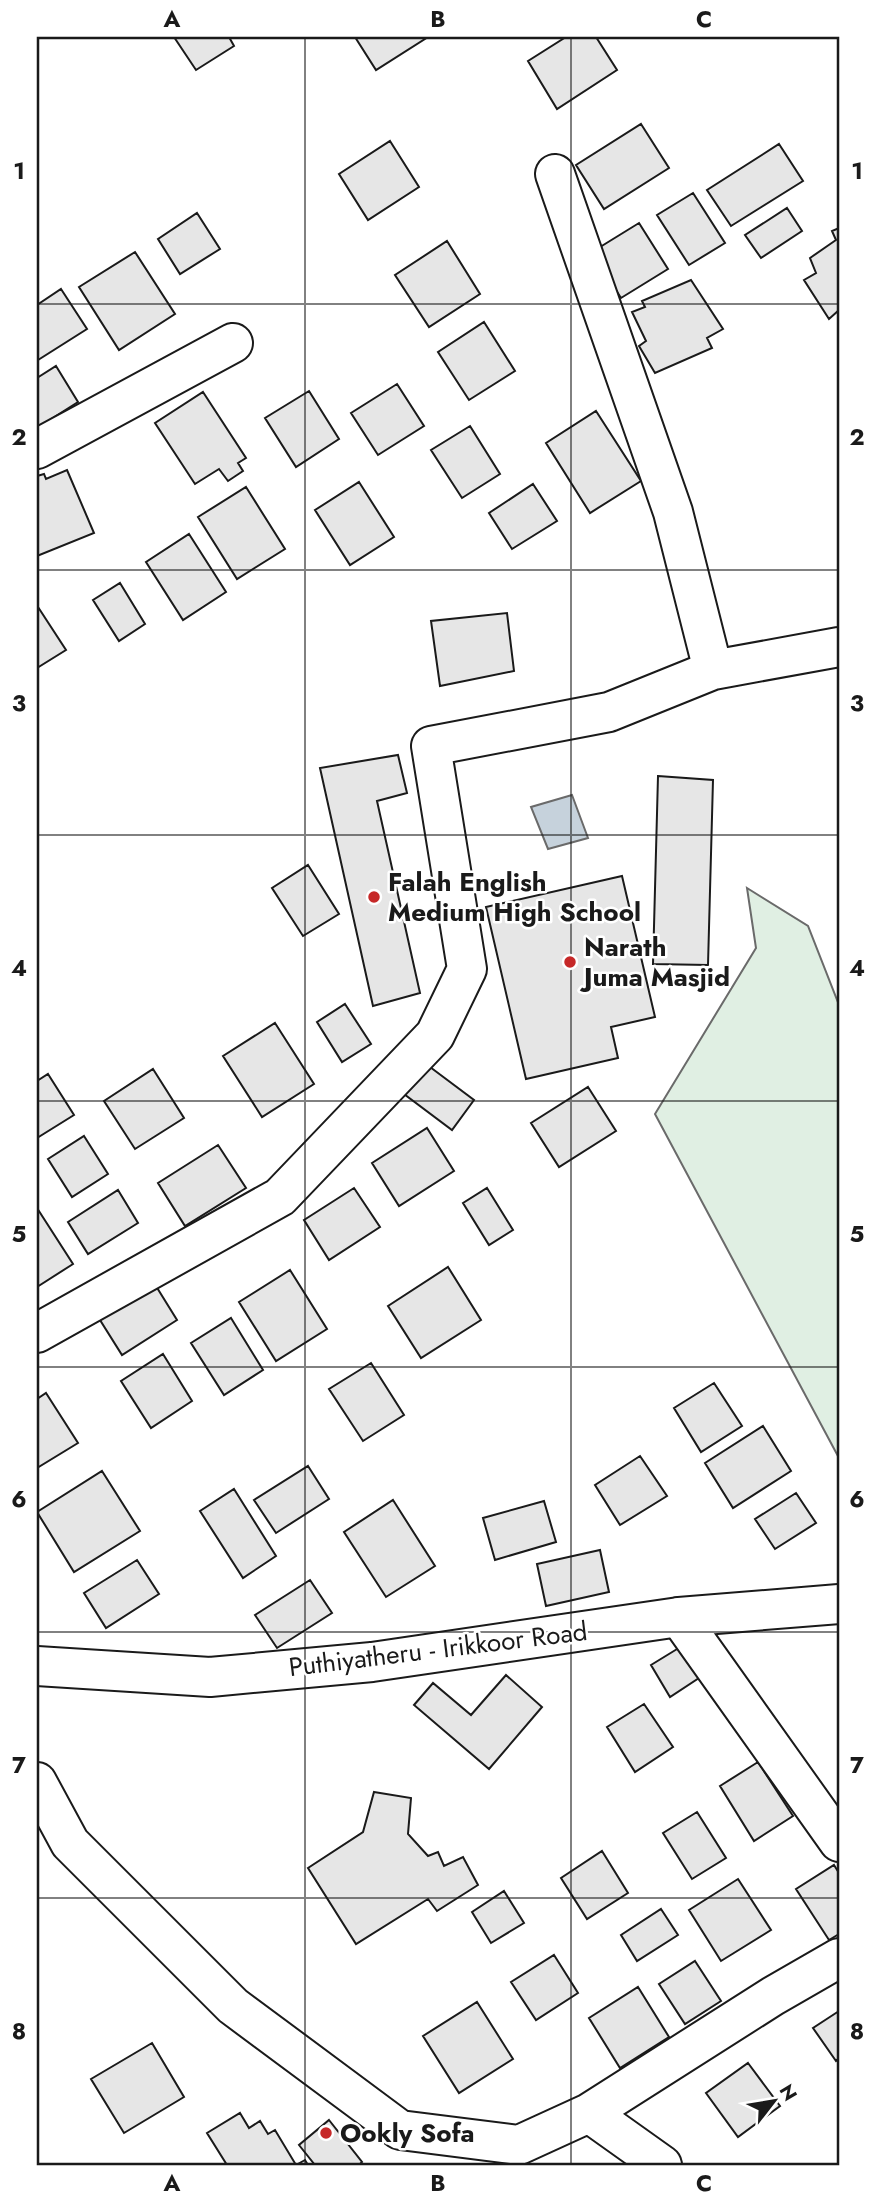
<svg xmlns="http://www.w3.org/2000/svg" width="876" height="2202" viewBox="0 0 876 2202" font-family="Jost,sans-serif">
	<rect width="100%" height="100%" fill="#fff"/>
	<!-- green -->
	<path fill="#e0efe3" stroke="#6a6a6a" stroke-width="2" d="M747,888L808,926L839,1005V1458L655,1114L756,948Z"/>
	<!-- water -->
	<path fill="#c6d2dc" stroke="#6a6a6a" stroke-width="2" d="M572,795L588,838L548,849L531,807Z"/>
	<!-- building -->
	<path fill="#e6e6e6" stroke="#1a1a1a" stroke-width="2" d="M174,37H229L234,46L196,70Z
		M355,37H428L376,70Z
		M566,37H596L617,70L557,109L528,61Z
		M641,124L669,168L604,209L576,165Z
		M390,141L419,187L368,220L339,174Z
		M779,144L803,181L731,226L707,190Z
		M693,193L725,243L689,265L657,215Z
		M787,208L802,231L761,258L745,235Z
		M197,213L220,249L180,274L158,239Z
		M639,223L668,269L621,298L592,252Z
		M839,228V310L829,319L804,280L816,273L810,258L836,240L832,231Z
		M447,241L480,294L429,327L395,275Z
		M135,252L175,314L119,350L79,287Z
		M691,280L723,329L707,338L712,348L655,373L639,346L646,341L632,312L645,307L642,301Z
		M61,289L87,329L38,360L37,305Z
		M484,322L515,371L469,400L438,352Z
		M56,366L78,402L37,428V378Z
		M397,384L424,426L378,455L351,413Z
		M309,391L339,439L296,467L265,418Z
		M203,392L246,458L238,463L243,471L228,481L219,469L195,484L155,423Z
		M596,411L641,481L590,513L546,443Z
		M470,426L500,474L462,498L431,450Z
		M67,470L94,533L37,556V476L44,474L46,479Z
		M359,482L394,537L350,565L315,510Z
		M533,484L557,521L512,549L489,513Z
		M246,487L285,549L237,579L198,517Z
		M189,534L226,592L183,620L146,562Z
		M120,583L145,624L119,641L93,600Z
		M38,607L66,650L37,668V608Z
		M507,613L514,671L440,686L431,621Z
		M398,755L407,793L377,801L420,993L373,1006L320,768Z
		M658,776L713,780L708,965L653,964Z
		M308,865L339,914L303,936L272,888Z
		M622,876L655,1017L611,1027L618,1058L526,1079L486,907Z
		M345,1004L371,1044L342,1062L317,1022Z
		M275,1023L314,1084L262,1117L223,1056Z
		M426,1064L474,1100L452,1130L404,1094Z
		M153,1069L184,1118L135,1149L104,1101Z
		M48,1074L74,1115L37,1138V1081Z
		M588,1087L616,1131L559,1167L531,1123Z
		M427,1128L454,1171L399,1206L372,1163Z
		M84,1136L108,1174L72,1197L48,1159Z
		M218,1145L246,1188L185,1226L158,1183Z
		M354,1188L380,1227L329,1260L304,1220Z
		M487,1188L513,1230L489,1245L463,1203Z
		M118,1190L138,1223L88,1254L68,1222Z
		M37,1208L73,1264L37,1287Z
		M448,1267L481,1320L421,1358L388,1306Z
		M290,1270L327,1329L276,1361L239,1302Z
		M151,1278L177,1320L122,1355L95,1312Z
		M231,1318L263,1370L224,1395L191,1343Z
		M163,1354L192,1401L151,1428L121,1381Z
		M371,1363L404,1415L363,1441L329,1389Z
		M714,1383L742,1426L701,1452L674,1408Z
		M46,1393L78,1443L37,1468V1399Z
		M763,1426L791,1471L733,1508L705,1463Z
		M640,1456L667,1496L620,1525L595,1485Z
		M308,1466L329,1499L276,1533L254,1500Z
		M102,1471L140,1531L74,1572L37,1512Z
		M234,1489L276,1556L243,1578L200,1511Z
		M796,1493L816,1523L775,1549L755,1519Z
		M393,1500L435,1566L386,1597L344,1532Z
		M544,1501L556,1542L495,1560L483,1518Z
		M600,1550L609,1592L546,1606L537,1564Z
		M137,1560L159,1594L106,1628L84,1593Z
		M310,1580L332,1613L277,1648L255,1615Z
		M682,1646L702,1676L670,1697L651,1665Z
		M506,1675L542,1707L489,1769L414,1705L433,1683L471,1715Z
		M644,1704L673,1747L635,1772L607,1727Z
		M758,1762L793,1816L754,1841L720,1786Z
		M374,1792L411,1798L408,1834L428,1856L438,1852L444,1866L463,1857L478,1885L437,1911L428,1899L356,1944L308,1868L363,1832Z
		M697,1812L726,1858L692,1879L663,1833Z
		M602,1851L628,1893L587,1919L561,1878Z
		M834,1865L839,1873V1934L829,1940L796,1889Z
		M738,1879L771,1930L721,1961L689,1910Z
		M504,1891L524,1923L491,1943L472,1912Z
		M661,1909L678,1935L637,1961L621,1935Z
		M554,1955L578,1993L536,2020L511,1982Z
		M695,1961L721,2001L685,2024L659,1984Z
		M638,1987L669,2037L620,2068L589,2018Z
		M477,2002L513,2059L459,2093L423,2036Z
		M839,2011V2058L836,2061L813,2028Z
		M152,2043L184,2097L124,2133L91,2079Z
		M748,2063L780,2106L738,2137L706,2093Z
		M240,2113L249,2128L260,2121L268,2134L275,2130L296,2165L305,2160L308,2165H227L207,2133Z
		M329,2120L362,2162L359,2165H315L299,2145Z"/>
	<g fill="none" stroke-linecap="round" stroke-linejoin="round">
		<!-- minor casing -->
		<g stroke="#1a1a1a" stroke-width="42">
			<path id="minor" d="M555,174L673,512L713,670
				M37,449L233,343
				M37,1333L280,1197L435,1035L467,969L431,746L609,712L713,670L839,647
				M679,1617L839,1842
				M37,1782L70,1843L233,2006L400,2130L519,2145L589,2113L662,2165
				M589,2113L773,1996L839,1958"/>
		</g>
		<!-- major casing -->
		<g stroke="#1a1a1a" stroke-width="42">
			<path id="major" d="M37,1666L210,1677L372,1662L679,1617L839,1604"/>
		</g>
		<!-- minor -->
		<use href="#minor" stroke="#fff" stroke-width="38"/>
		<!-- major -->
		<use href="#major" stroke="#fff" stroke-width="38"/>
	</g>
	<!-- grid -->
	<path fill="none" stroke="#1a1a1a" stroke-width="2" stroke-opacity="0.55" d="M305,37V2165M571,37V2165M37,304H839M37,570H839M37,835H839M37,1101H839M37,1367H839M37,1632H839M37,1898H839"/>
	<!-- markers -->
	<g fill="#c62828" stroke="#fff" stroke-width="2.5">
		<circle cx="374" cy="897" r="7"/>
		<circle cx="570" cy="962" r="7"/>
		<circle cx="326" cy="2133" r="7"/>
	</g>
	<g text-anchor="middle" dominant-baseline="central" stroke-width="5" stroke-linejoin="round" paint-order="stroke">
		<!-- poi labels -->
		<g font-size="26" font-weight="bold" fill="#1a1a1a" stroke="#fff" text-anchor="start">
			<text x="388" y="882">Falah English<tspan x="388" dy="30">Medium High School</tspan></text>
			<text x="584" y="947">Narath<tspan x="584" dy="30">Juma Masjid</tspan></text>
			<text x="340" y="2133">Ookly Sofa</text>
		</g>
		<!-- street labels -->
		<g font-size="26" fill="#1a1a1a" stroke="#fff">
			<text transform="translate(438 1649) rotate(-7)">Puthiyatheru - Irikkoor Road</text>
		</g>
	</g>
	<!-- border -->
	<rect width="876" height="2202" fill="none" stroke="#ffffff" stroke-width="77"/>
	<!-- north arrow -->
	<g transform="translate(774 2101) rotate(59)" stroke="#ffffff" stroke-width="5" paint-order="stroke">
	<path d="M0-5L12 26L0 18L-12 26Z" fill="#1a1a1a"/>
	<text y="-10" font-size="19" font-weight="bold" text-anchor="middle" fill="#1a1a1a">N</text>
	</g>
	<rect x="38" y="38" width="800" height="2126" fill="none" stroke="#1a1a1a" stroke-width="2.5"/>
	<g font-size="23" text-anchor="middle" font-weight="bold" fill="#1a1a1a">
		<text x="172" y="27">A</text>
		<text x="438" y="27">B</text>
		<text x="704" y="27">C</text>
		<text x="19" y="179">1</text>
		<text x="857" y="179">1</text>
		<text x="19" y="445">2</text>
		<text x="857" y="445">2</text>
		<text x="19" y="711">3</text>
		<text x="857" y="711">3</text>
		<text x="19" y="976">4</text>
		<text x="857" y="976">4</text>
		<text x="19" y="1242">5</text>
		<text x="857" y="1242">5</text>
		<text x="19" y="1507">6</text>
		<text x="857" y="1507">6</text>
		<text x="19" y="1773">7</text>
		<text x="857" y="1773">7</text>
		<text x="19" y="2039">8</text>
		<text x="857" y="2039">8</text>
		<text x="172" y="2191">A</text>
		<text x="438" y="2191">B</text>
		<text x="704" y="2191">C</text>
	</g>
</svg>
